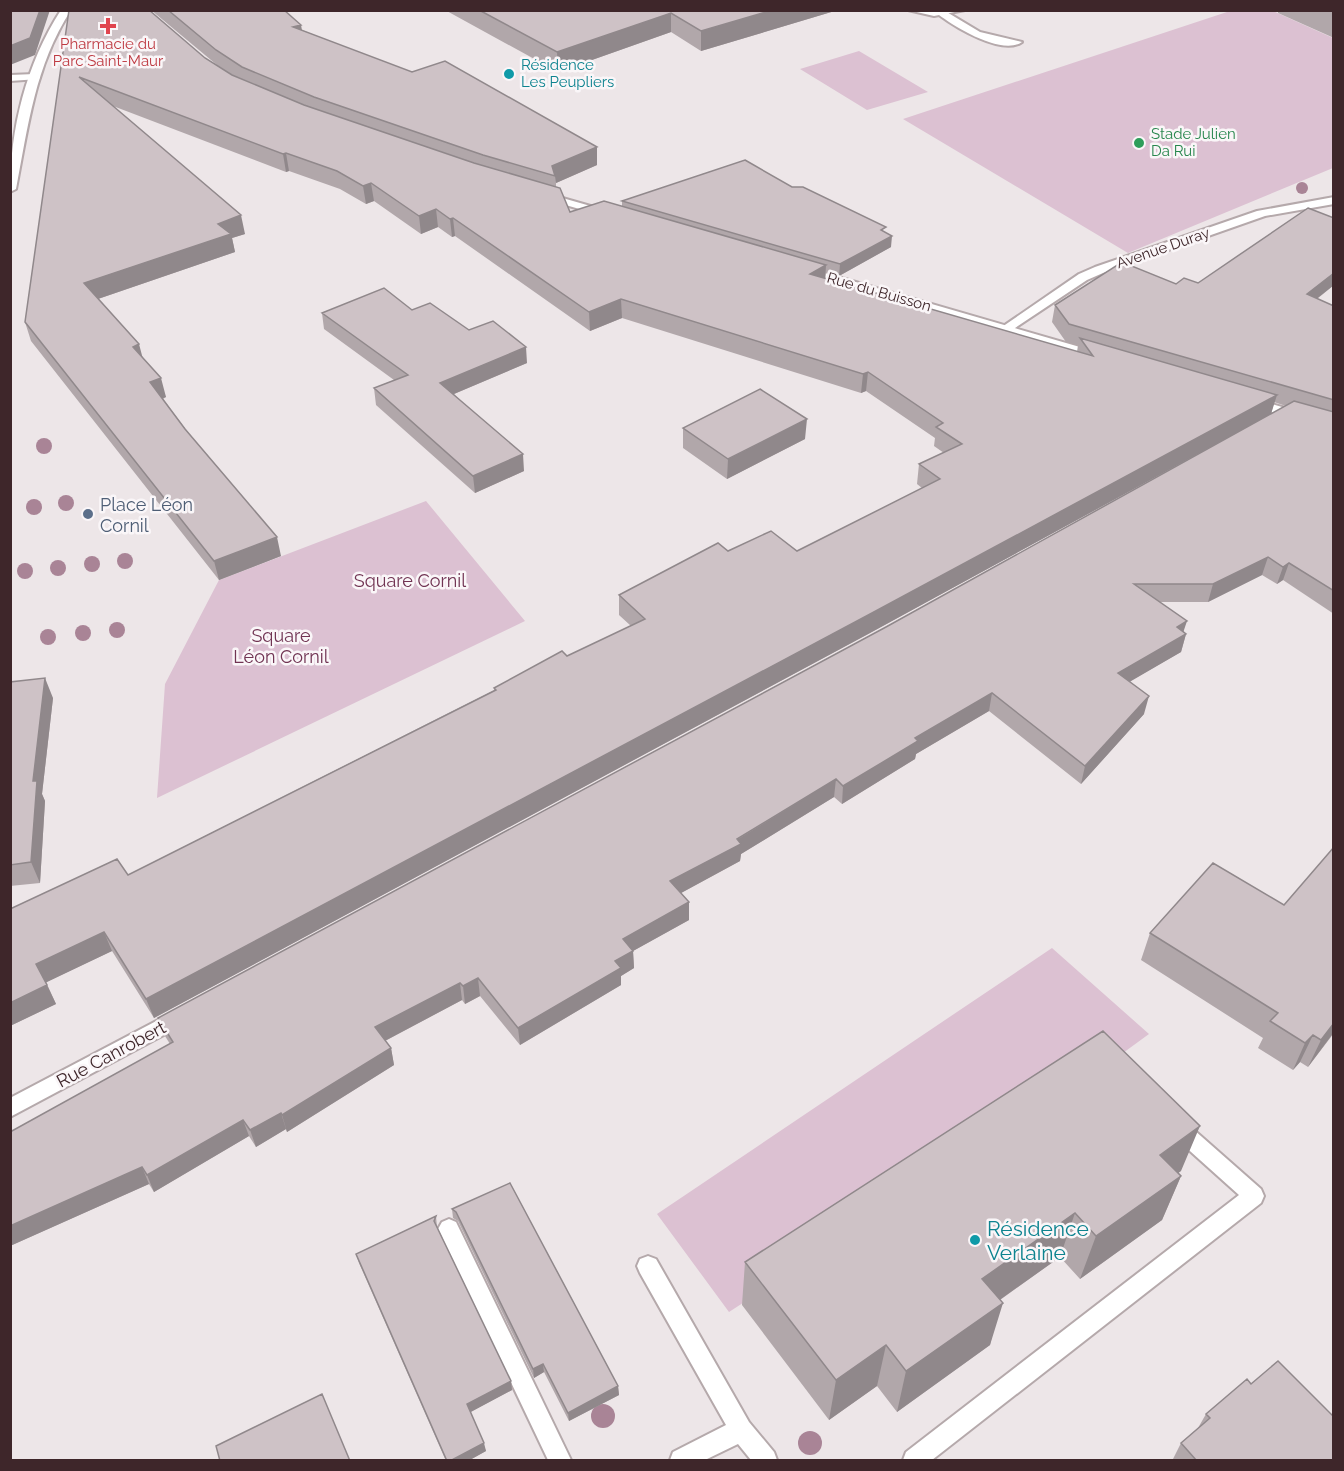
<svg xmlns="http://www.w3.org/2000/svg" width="1344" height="1471" viewBox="0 0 1344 1471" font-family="Raleway,sans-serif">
	<rect width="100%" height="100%" fill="#ede6e8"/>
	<!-- green -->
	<path fill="#dcc1d2" d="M1230,11H1273L1333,38V168L1128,253L903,119Z
		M859,51L928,92L867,110L800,69Z
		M426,501L525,621L157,798L165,684L219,580Z
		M1052,948L1149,1034L1101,1069L729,1312L657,1214Z"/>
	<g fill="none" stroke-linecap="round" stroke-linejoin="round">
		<!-- service casing -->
		<g stroke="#b5a9ab" stroke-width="4">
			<path id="service" d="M939,11H945L980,32L1022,42C1002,56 955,27 939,15Z"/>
		</g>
		<!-- minor casing -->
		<g stroke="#b5a9ab" stroke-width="4">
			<path id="minor" d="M908,10H965L934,16Z
				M35,74L40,77L39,79L10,81V75Z
				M1334,197V204L1265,216L1103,273L1087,280L1009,332L1005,333L999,329L1079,274L1095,267L1257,211Z
				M181,1008L188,1010L191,1016L188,1022L10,1117V1098Z
				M1178,1119L1185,1122L1261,1189L1264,1196L1261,1203L932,1460H903L906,1452L1239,1195L1171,1134L1168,1128L1171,1122Z
				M449,1219L456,1222L571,1460H548L438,1229L442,1222Z
				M648,1256L656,1259L749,1422L774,1452L777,1460H751L738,1444L705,1460H670L673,1452L726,1425L640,1273L637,1266L640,1259Z"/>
		</g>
		<!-- tertiary casing -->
		<g stroke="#b5a9ab" stroke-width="4">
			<path id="tertiary" d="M61,10H71C35,65 28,127 16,189L10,192C10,129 26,64 61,10Z
				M545,193L608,211L610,213L604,216L541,198V194Z
				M804,267L1104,354L1105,357L1104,360H1094L800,274L798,271Z
				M1251,398L1334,422V430L1246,405L1244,402L1246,399Z"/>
		</g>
		<!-- service -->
		<use href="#service" fill="#fff" fill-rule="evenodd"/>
		<!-- minor -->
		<use href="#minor" fill="#fff" fill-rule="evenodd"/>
		<!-- tertiary -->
		<use href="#tertiary" fill="#fff" fill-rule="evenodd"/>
	</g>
	<!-- trees -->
	<g fill="#a98496">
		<circle cx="1302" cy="188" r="6"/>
		<circle cx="44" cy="446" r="8"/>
		<circle cx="66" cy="503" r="8"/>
		<circle cx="34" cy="507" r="8"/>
		<circle cx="125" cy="561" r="8"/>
		<circle cx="92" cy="564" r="8"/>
		<circle cx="58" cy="568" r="8"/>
		<circle cx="25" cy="571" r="8"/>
		<circle cx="117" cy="630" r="8"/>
		<circle cx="83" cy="633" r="8"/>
		<circle cx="48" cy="637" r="8"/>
		<circle cx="603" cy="1416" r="12"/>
		<circle cx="810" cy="1443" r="12"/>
	</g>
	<!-- wall -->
	<path fill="#b1a7aa" d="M69,10L205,58L217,65L151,10H284L302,30L597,147V165L556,183V187L570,212L622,206V201L792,187L885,232L891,247L839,276L826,272L825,278L1077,352L1078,345L1066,342L1052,322L1055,305L1176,284L1198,283L1334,218V285L1317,299L1334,306V614L1283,580L1277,584L1262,575L1208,602H1159L1186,634L1181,652L1130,681L1144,714L1081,784L989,711L916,754L915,759L842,804L834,797L741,854L740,861L681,893L689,902V920L633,951L634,968L621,976V985L520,1045L480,996L465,1004L462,1000L385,1041L391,1048L394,1065L287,1132L286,1129L256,1147L249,1136L154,1192L149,1184L10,1246L170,1044L165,1036L158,1018L886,627L1286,406L1274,402L1271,414L870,633L154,1018L112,951L46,982L56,1004L10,1026V909L128,875L494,690V688L567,656L631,626L619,615V595L728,551H797L922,488L917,484L919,464L944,453L934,446L935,438L866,391L861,393L622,318L590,331L455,236L452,237L438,227L421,234L374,201L366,204L340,189L289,171L286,172L113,106L245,234L232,238L235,252L98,299L143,358L166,397L163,399L281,556L219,580L31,341L25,322Z
		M445,10H838L701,51L671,32L558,72Z
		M1278,10H1334V38L1278,13Z
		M412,310L469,330L527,363L454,394L524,471L475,493L376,405L374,388L394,380L324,329L322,313Z
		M683,428L805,439L727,479L683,448Z
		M10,682L53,698L42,794L45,801L40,883L10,886Z
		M1334,847V1033L1308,1067L1300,1062L1293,1070L1258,1048L1263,1038L1141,960L1150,933L1284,905Z
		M1181,1171L1178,1173L1181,1176L1162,1220L1080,1279L1060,1257L1000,1300L990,1345L897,1412L877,1386L829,1420L742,1305L745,1262Z
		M510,1183L618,1386L619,1395L569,1421L544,1372L534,1378L458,1221L453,1218L452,1209Z
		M436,1216L437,1227L511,1381L512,1390L470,1412L486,1451L468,1461H446L359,1263L356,1254Z
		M1206,1414L1334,1461H1172L1181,1443L1198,1428Z"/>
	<!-- shaded-wall -->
	<path fill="#90888b" d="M40,10H50L35,55L10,65V46Z
		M773,10H838L701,51V31Z
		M671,13V32L558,72L557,52Z
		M301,25L304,41L293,27Z
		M597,147V165L556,183L555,176L552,166Z
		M286,153L289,171L286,172L283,154Z
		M371,183L374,201L366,204L363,186Z
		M436,209L438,227L421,234L419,216Z
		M241,215L245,234L232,238L235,252L89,302L84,283L218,224Z
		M453,218L455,236L452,237L450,219Z
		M892,236L891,247L839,276L840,264Z
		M826,265L825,283L810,274Z
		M1334,273V285L1301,311L1307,294Z
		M621,299L622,318L590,331L589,312Z
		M139,344L144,363L133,347Z
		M526,347L527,363L442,399L440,383Z
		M868,372L866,391L861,393L863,374Z
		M161,378L166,397L155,401L150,382Z
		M1277,395L1271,414L870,633L154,1018L146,999Z
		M807,419L805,439L727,479L728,459Z
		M523,454L524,471L475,493L473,476Z
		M277,537L281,556L219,580L214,561Z
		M1268,557L1262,575L1208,602L1213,584Z
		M1289,563L1283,580L1277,584L1283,567Z
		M1187,621L1182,636L1186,634L1181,652L1114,691L1118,673L1177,627Z
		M45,678L53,698L42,794L45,801L40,883L31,862L33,781Z
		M992,693L989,711L916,754L915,759L842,804L843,786L915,738Z
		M1149,696L1144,714L1081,784L1085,766Z
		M836,779L834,797L741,854L740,861L670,899V881Z
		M689,902V920L633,951L634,968L621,976V985L520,1045L518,1028L615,961L623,939Z
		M104,932L112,951L45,983L36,964Z
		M478,978L480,996L465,1004L463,986Z
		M460,983L462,1000L379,1044L375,1027Z
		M47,985L56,1004L10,1026V1003Z
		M1334,1023V1032L1308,1067L1321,1040Z
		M1313,1035L1300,1062L1293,1070L1305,1043Z
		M391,1048L394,1065L287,1132L282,1115Z
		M281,1113L286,1129L256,1147L250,1130Z
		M243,1120L249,1136L154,1192L147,1175Z
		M1200,1126L1181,1171L1142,1199L1160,1155Z
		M142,1167L149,1184L10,1246V1226Z
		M1181,1176L1162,1220L1080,1279L1096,1236Z
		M1075,1213L1060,1257L970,1321L982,1279Z
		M1003,1303L990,1345L897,1412L906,1371Z
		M886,1345L877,1386L829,1420L836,1380Z
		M543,1364L544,1372L534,1378L533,1369Z
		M511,1381L512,1390L469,1413L467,1404Z
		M618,1386L619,1395L569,1421L568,1413Z
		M484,1443L486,1451L468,1461H450Z"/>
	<!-- building -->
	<path fill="#cec2c6" stroke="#90888b" stroke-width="1.5" d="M10,10H40L30,38L10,46Z
		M69,10H149L205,58L232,75L304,105L474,163L560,188L570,212L604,201L826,265L810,274L1093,356L1080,338L1277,395L872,613L146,999L104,932L36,964L47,985L10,1003V909L117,859L128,875L496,690L494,688L562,651L567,656L645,619L619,595L718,543L728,551L771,531L797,551L940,479L919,464L962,444L936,427L943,423L868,372L863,374L621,299L589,312L453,218L450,219L436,209L419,216L371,183L363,186L337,171L286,153L283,154L79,77L241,215L218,224L231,234L84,283L139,344L133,347L161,378L150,382L185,429L277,537L214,561L25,322Z
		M168,10H284L301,25L293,27L412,72L445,61L597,147L552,166L555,176L483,155L314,97L242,67L216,50Z
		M479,10H773L701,31L671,13L557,52Z
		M745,160L792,187H803L886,227L881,230L892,236L840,264L622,201Z
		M1308,208L1334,218V273L1307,294L1334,306V400L1069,324L1055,305L1122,262L1176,284L1184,278L1198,283Z
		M384,288L412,310L430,303L469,330L493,321L526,347L440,383L523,454L473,476L374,388L408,375L322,313Z
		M760,389L807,419L728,459L683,428Z
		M1294,401L1334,412V591L1289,563L1283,567L1268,557L1213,584H1134L1187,621L1177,627L1186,634L1118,673L1149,696L1085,766L992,693L915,738L918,741L843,786L836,779L737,839L741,844L670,881L689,902L623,939L633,951L615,961L621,968L518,1028L478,978L463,986L460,983L375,1027L391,1048L282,1115L281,1113L250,1130L243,1120L147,1175L142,1167L10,1226V1132L173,1042L158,1018L886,627Z
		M45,678L33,781H37L31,862L10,865V682Z
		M1334,847V1023L1321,1040L1313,1035L1305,1043L1270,1021L1278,1013L1150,933L1213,863L1284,905Z
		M1103,1031L1200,1126L1160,1155L1181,1176L1096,1236L1075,1213L982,1279L1003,1303L906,1371L886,1345L836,1380L745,1262Z
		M510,1183L618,1386L568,1413L543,1364L533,1369L456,1212L452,1209Z
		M436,1216L434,1221L511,1381L467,1404L484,1443L450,1461H447L356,1254Z
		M1278,1361L1334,1417V1461H1197L1181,1443L1210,1418L1206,1414L1247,1379L1251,1384Z
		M322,1394L350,1461H220L216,1446Z"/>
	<!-- markers -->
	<path fill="#e0444e" stroke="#faf6f8" stroke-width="2" d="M105 17h6v6h6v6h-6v6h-6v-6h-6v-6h6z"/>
	<g fill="#0f9aa8" stroke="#faf6f8" stroke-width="2">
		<circle cx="509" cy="74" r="6"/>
		<circle cx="975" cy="1240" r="6"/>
	</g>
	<circle fill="#2e9e5b" stroke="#faf6f8" stroke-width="2" cx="1139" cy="143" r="6"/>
	<circle fill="#5c6f8a" stroke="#faf6f8" stroke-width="2" cx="88" cy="514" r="6"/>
	<g text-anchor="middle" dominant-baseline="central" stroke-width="5" stroke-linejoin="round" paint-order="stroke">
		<!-- far-health labels -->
		<g font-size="15" fill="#be3a42" stroke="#faf6f8">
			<text x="108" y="44">Pharmacie du<tspan x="108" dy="17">Parc Saint-Maur</tspan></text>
		</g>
		<!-- far-culture labels -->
		<g font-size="15" fill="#0d838f" stroke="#faf6f8" text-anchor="start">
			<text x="521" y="65">Résidence<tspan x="521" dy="17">Les Peupliers</tspan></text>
		</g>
		<!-- far-leisure labels -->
		<g font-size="15" fill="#27864d" stroke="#faf6f8" text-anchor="start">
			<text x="1151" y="134">Stade Julien<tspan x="1151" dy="17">Da Rui</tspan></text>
		</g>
		<!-- far-street labels -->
		<g font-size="15" fill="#3e262a" stroke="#faf6f8">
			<text transform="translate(1163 248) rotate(-19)">Avenue Duray</text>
			<text transform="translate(879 292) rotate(16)">Rue du Buisson</text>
		</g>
		<!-- service labels -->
		<g font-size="18" fill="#4e5e75" stroke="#faf6f8" text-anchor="start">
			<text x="100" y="504">Place Léon<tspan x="100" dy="21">Cornil</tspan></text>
		</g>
		<!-- park labels -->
		<g font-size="18" fill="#713453" stroke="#faf6f8">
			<text x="410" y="580">Square Cornil</text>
			<text x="281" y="635">Square<tspan x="281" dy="21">Léon Cornil</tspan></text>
		</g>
		<!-- street labels -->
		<g font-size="18" fill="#3e262a" stroke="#faf6f8">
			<text transform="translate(111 1054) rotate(-28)">Rue Canrobert</text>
		</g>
		<!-- near-culture labels -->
		<g font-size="21" fill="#0d838f" stroke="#faf6f8" text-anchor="start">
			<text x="987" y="1228">Résidence<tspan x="987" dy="24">Verlaine</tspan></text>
		</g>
	</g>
	<!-- border -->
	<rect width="1344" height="1471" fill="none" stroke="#3e262a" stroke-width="24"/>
</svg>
